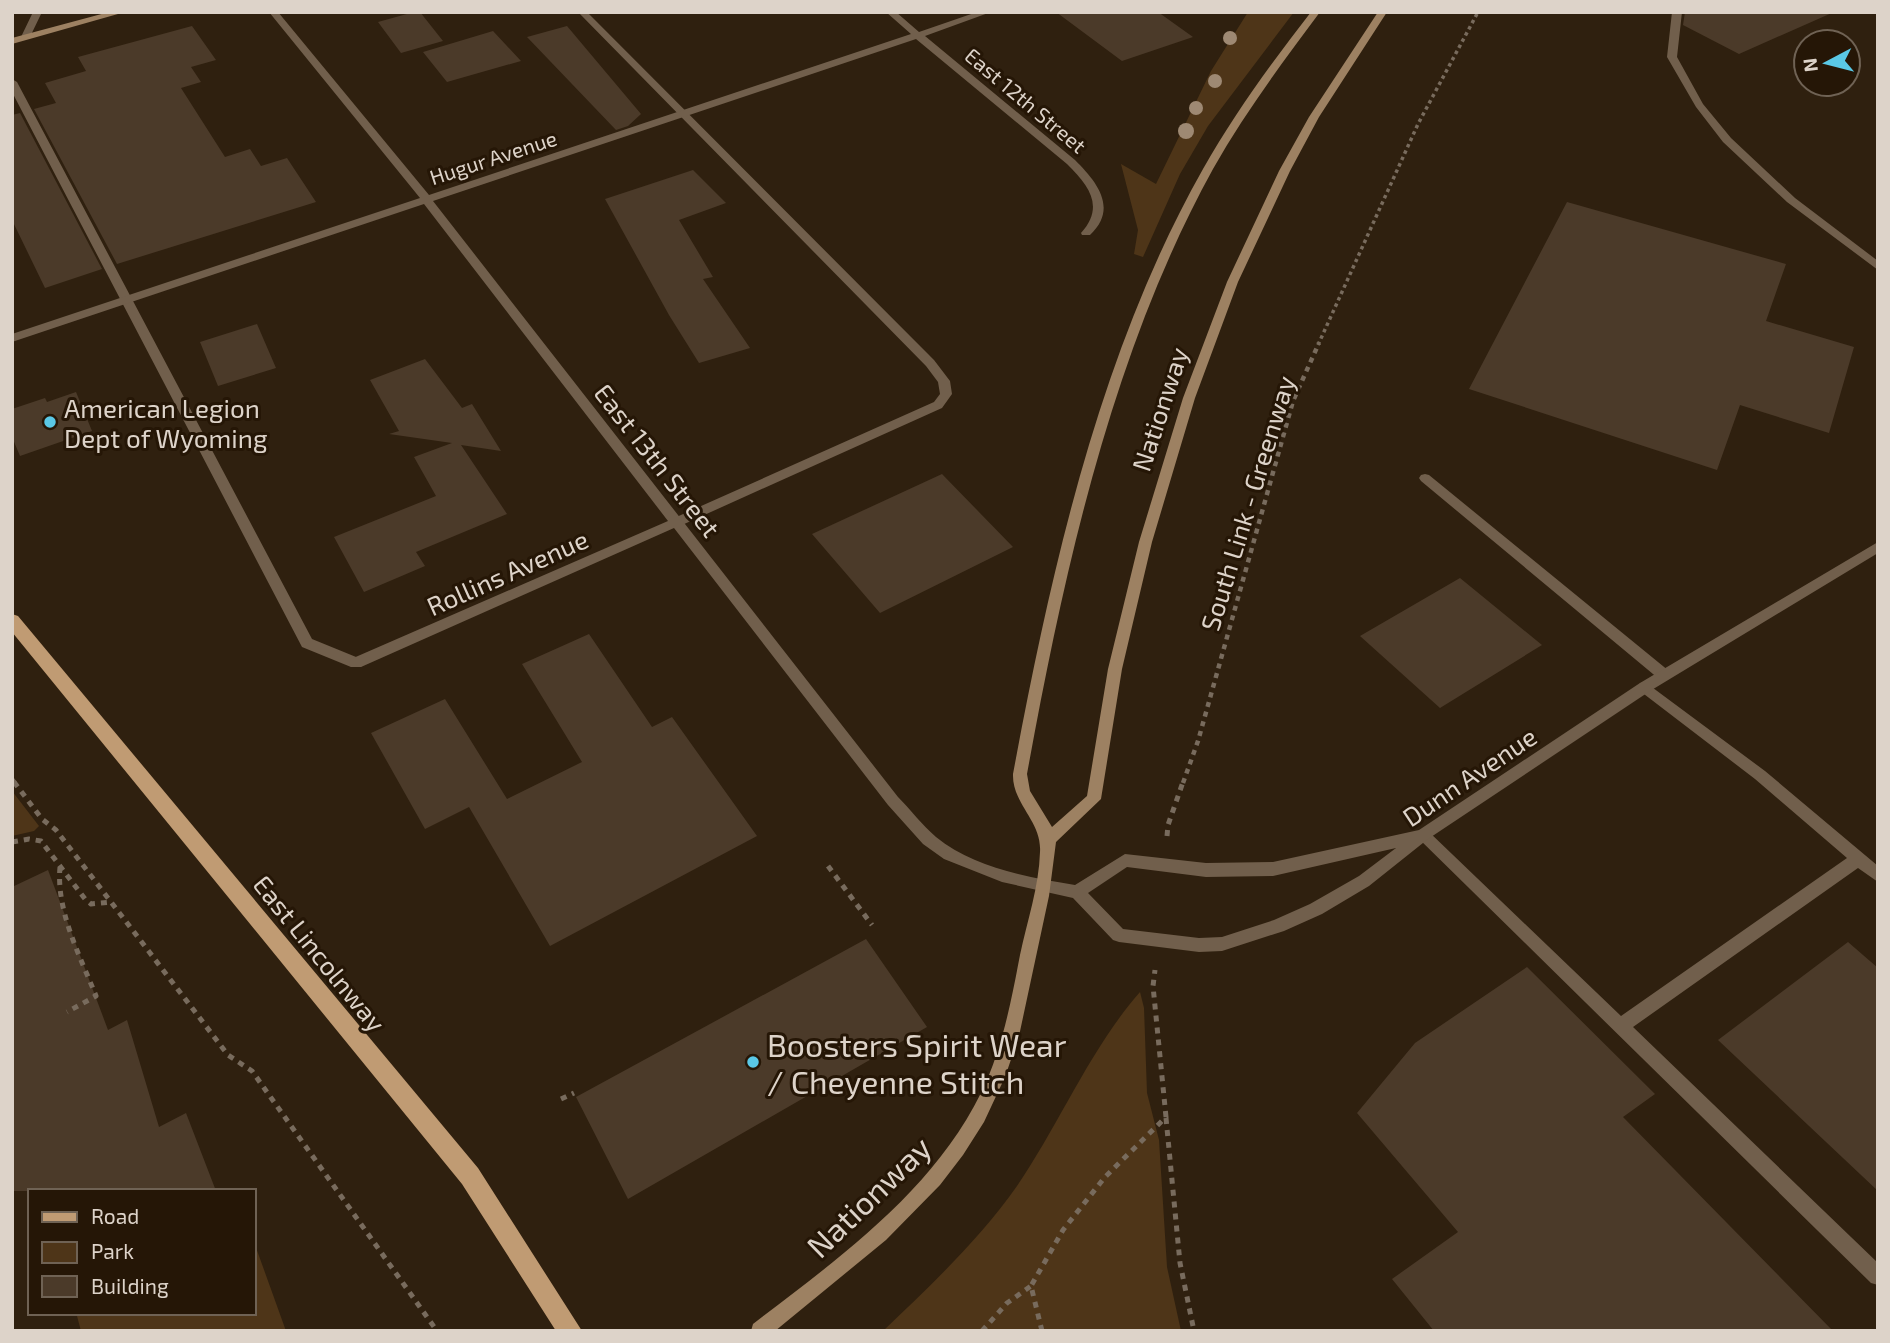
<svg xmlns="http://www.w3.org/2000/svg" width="1890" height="1343" viewBox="0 0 1890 1343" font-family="'Exo 2',sans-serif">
	<rect width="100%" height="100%" fill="#2f200f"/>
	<!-- green -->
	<path fill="#4e3518" d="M1248,12H1294L1208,126L1180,174L1143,257L1134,254L1138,230L1121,164L1156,184L1211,71Z
		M12,791L39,826L34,831L12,836Z
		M1140,992L1144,1008L1147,1093L1159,1140L1167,1267L1181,1331H883C931,1285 979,1240 1017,1186C1060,1123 1090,1049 1140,992Z
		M254,1242L286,1331H81L77,1316L82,1313H254Z"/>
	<!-- building -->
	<path fill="#4b3a29" d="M414,12H420L443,41L401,53L378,22Z
		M1056,12H1158L1193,37L1122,61Z
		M1685,12H1834L1739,54L1683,25Z
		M192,26L216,60L191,67L201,82L181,88L225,157L250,149L261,166L287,158L316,202L117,264L34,109L56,103L45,83L86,71L78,57Z
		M567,26L641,114L628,126L616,130L527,37Z
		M493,31L521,61L447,82L423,52Z
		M20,113L102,269L45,288L12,220V115Z
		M693,170L726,203L679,220L713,277L703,279L750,348L699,363L669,315L605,199Z
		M1567,202L1786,264L1766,321L1854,347L1829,433L1740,405L1717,470L1469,389Z
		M257,324L276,368L218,386L200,342Z
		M425,359L462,408L472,404L501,451L461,445L507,514L416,552L425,566L364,592L334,537L436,496L414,457L452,443L389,434L399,431L370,380Z
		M76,392L92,431L20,456L12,437V409L45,398L47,402Z
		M942,474L1013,547L880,613L812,534Z
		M1460,578L1542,645L1440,708L1360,636Z
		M589,634L652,727L672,717L757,836L550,946L469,807L425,829L371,733L445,699L507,799L582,762L522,664Z
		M48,870L108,1030L127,1020L159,1127L186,1113L216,1191H12V887Z
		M866,939L927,1027L628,1199L576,1097Z
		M1848,942L1878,968V1191L1718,1040Z
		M1527,967L1655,1094L1623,1117L1833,1331H1434L1392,1279L1458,1232L1357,1113L1415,1043Z"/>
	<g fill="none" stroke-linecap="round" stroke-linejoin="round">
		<!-- path-far2 -->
		<path stroke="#786b5d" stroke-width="3.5" stroke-dasharray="3.5 3.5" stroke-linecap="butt" d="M1318,345L1418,124L1478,12"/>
		<!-- path-far1 -->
		<path stroke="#786b5d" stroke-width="4.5" stroke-dasharray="5 5" stroke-linecap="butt" d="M12,779L15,783
			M1183,783L1198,741L1293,401L1319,343"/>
		<!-- path -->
		<path stroke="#786b5d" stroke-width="5" stroke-dasharray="6 6" stroke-linecap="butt" d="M14,782L42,819L56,830L228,1055L252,1071L437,1331
			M1167,836L1168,825L1183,782
			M12,842L29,839L41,841L85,899L91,904L111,902
			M828,866L872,925
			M60,867C56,911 80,956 96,996L67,1012
			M561,1099L574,1093
			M1166,1118L1180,1263L1194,1331
			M982,1331L1007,1303L1031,1286
			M1042,1331L1031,1286L1063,1230L1105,1177L1166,1117L1153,986L1155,970"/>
		<!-- lane -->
		<path fill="#715f4c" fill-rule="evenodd" d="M578,12H587L934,360L950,381L952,394L942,408L682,525H672L671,522L672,519L934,402L940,394L938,382L926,366Z
			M1672,12H1682L1677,57L1703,104L1731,138L1795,198L1878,261V270L1787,202L1723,142L1696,107L1667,57Z
			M12,79L17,82L312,639L361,659L363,663L361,667H351L302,647L12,92Z
			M1425,474L1429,475L1669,671L1671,675L1669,679H1659L1421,481L1419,478L1421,475Z
			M1645,682L1765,771L1878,866V882L1858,868L1633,1027L1878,1263V1285L1871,1283L1415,835L1418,831L1423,829L1428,831L1621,1016L1847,858L1755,779L1640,691L1638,687L1640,683Z"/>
		<!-- street -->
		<path fill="#715f4c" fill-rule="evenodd" d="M33,12H42L29,39H23L21,37Z
			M269,12H278L429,195L911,34L886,12H896L919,32L977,12H991L925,36L1075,160C1096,181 1119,208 1090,235H1082L1081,233C1105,206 1089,186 1067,164L916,39L433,201L898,797C911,810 922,825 936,837C974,868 1028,877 1075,885L1125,854L1206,863L1273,862L1419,830L1640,683L1878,542V553L1650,691L1428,839L1369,886L1322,914L1284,931L1222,951L1199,952L1119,942L1113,940L1073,898L1002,882L944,859L923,844L888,805L674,528L361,667H351L349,663L351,659L668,521L424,204L12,342V334L420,198ZM1396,848L1359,876L1310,904L1274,920L1222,937L1199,938L1123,929L1088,893L1127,867L1206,877L1273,876Z"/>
		<!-- secondary -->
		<path fill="#9d8162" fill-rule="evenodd" d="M109,12H125L12,44V38Z
			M1311,12H1320C1282,63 1244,114 1213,169C1112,352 1064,571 1027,774L1030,791L1052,827L1087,796L1108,669L1139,542L1183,398L1227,282L1279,171L1309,117L1378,12H1387L1319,117L1290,171L1238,282L1195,398L1152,542L1122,669L1101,799L1056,842L1049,896L1019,1036L1005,1077L984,1122L963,1155L940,1185L886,1240L775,1331H751L753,1324C839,1258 932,1192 981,1093C1002,1050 1011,1002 1020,955C1027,921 1039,887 1040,852C1042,821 1012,804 1013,774C1051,570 1100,351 1203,169C1234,114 1272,62 1311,12Z"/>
		<!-- primary -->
		<path fill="#c09b73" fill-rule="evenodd" d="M12,614L18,616L478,1168L582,1331H556L462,1184L12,632Z"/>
	</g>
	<!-- trees -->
	<g fill="#9e8973">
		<circle cx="1230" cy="38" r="7"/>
		<circle cx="1215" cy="81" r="7"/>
		<circle cx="1196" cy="108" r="7"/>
		<circle cx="1186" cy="131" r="8"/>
	</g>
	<!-- markers -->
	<g fill="#5ac8e6" stroke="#251606" stroke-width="2.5">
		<circle cx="50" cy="422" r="7"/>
		<circle cx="753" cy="1062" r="7"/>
	</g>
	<g text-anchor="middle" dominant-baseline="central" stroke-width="6" stroke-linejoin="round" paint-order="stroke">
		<!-- far-street labels -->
		<g font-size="21" fill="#ddd3c9" stroke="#251606">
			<text transform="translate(1026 100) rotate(40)">East 12th Street</text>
			<text transform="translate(493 157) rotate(-18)">Hugur Avenue</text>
		</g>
		<!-- poi labels -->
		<g font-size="26" fill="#ddd3c9" stroke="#251606" text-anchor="start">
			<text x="64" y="407">American Legion<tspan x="64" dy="30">Dept of Wyoming</tspan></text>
		</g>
		<!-- street labels -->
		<g font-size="26" fill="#ddd3c9" stroke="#251606">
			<text transform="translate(1159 409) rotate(-72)">Nationway</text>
			<text transform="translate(658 460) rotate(52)">East 13th Street</text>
			<text transform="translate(1247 503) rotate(-73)">South Link - Greenway</text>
			<text transform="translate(507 572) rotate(-24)">Rollins Avenue</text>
			<text transform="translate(1469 776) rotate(-34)">Dunn Avenue</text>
			<text transform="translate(320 953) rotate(51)">East Lincolnway</text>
		</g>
		<!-- near-poi labels -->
		<g font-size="32" fill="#ddd3c9" stroke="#251606" text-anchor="start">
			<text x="767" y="1044">Boosters Spirit Wear<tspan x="767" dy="37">/ Cheyenne Stitch</tspan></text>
		</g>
		<!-- near-street labels -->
		<g font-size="32" fill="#ddd3c9" stroke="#251606">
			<text transform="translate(868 1196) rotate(-44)">Nationway</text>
		</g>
	</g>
	<!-- border -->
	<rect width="1890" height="1343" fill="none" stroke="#ddd3c9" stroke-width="28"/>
	<!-- legend -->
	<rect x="28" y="1189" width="228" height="126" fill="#251606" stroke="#6f6254" stroke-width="2"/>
	<rect x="42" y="1212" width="35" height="10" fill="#c09b73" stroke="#6f6254" stroke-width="2"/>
	<text x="91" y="1224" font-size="21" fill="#ddd3c9">Road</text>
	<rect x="42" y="1242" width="35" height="21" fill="#4e3518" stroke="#6f6254" stroke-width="2"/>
	<text x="91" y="1259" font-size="21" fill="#ddd3c9">Park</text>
	<rect x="42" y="1276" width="35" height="21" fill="#4b3a29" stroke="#6f6254" stroke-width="2"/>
	<text x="91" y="1294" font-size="21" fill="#ddd3c9">Building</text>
	<!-- north arrow -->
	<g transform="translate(1827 63) rotate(263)"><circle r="33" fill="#251606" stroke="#6f6254" stroke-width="2"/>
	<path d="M0-5L12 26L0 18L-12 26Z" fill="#5ac8e6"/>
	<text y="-10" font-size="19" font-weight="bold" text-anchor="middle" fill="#ddd3c9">N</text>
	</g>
</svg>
